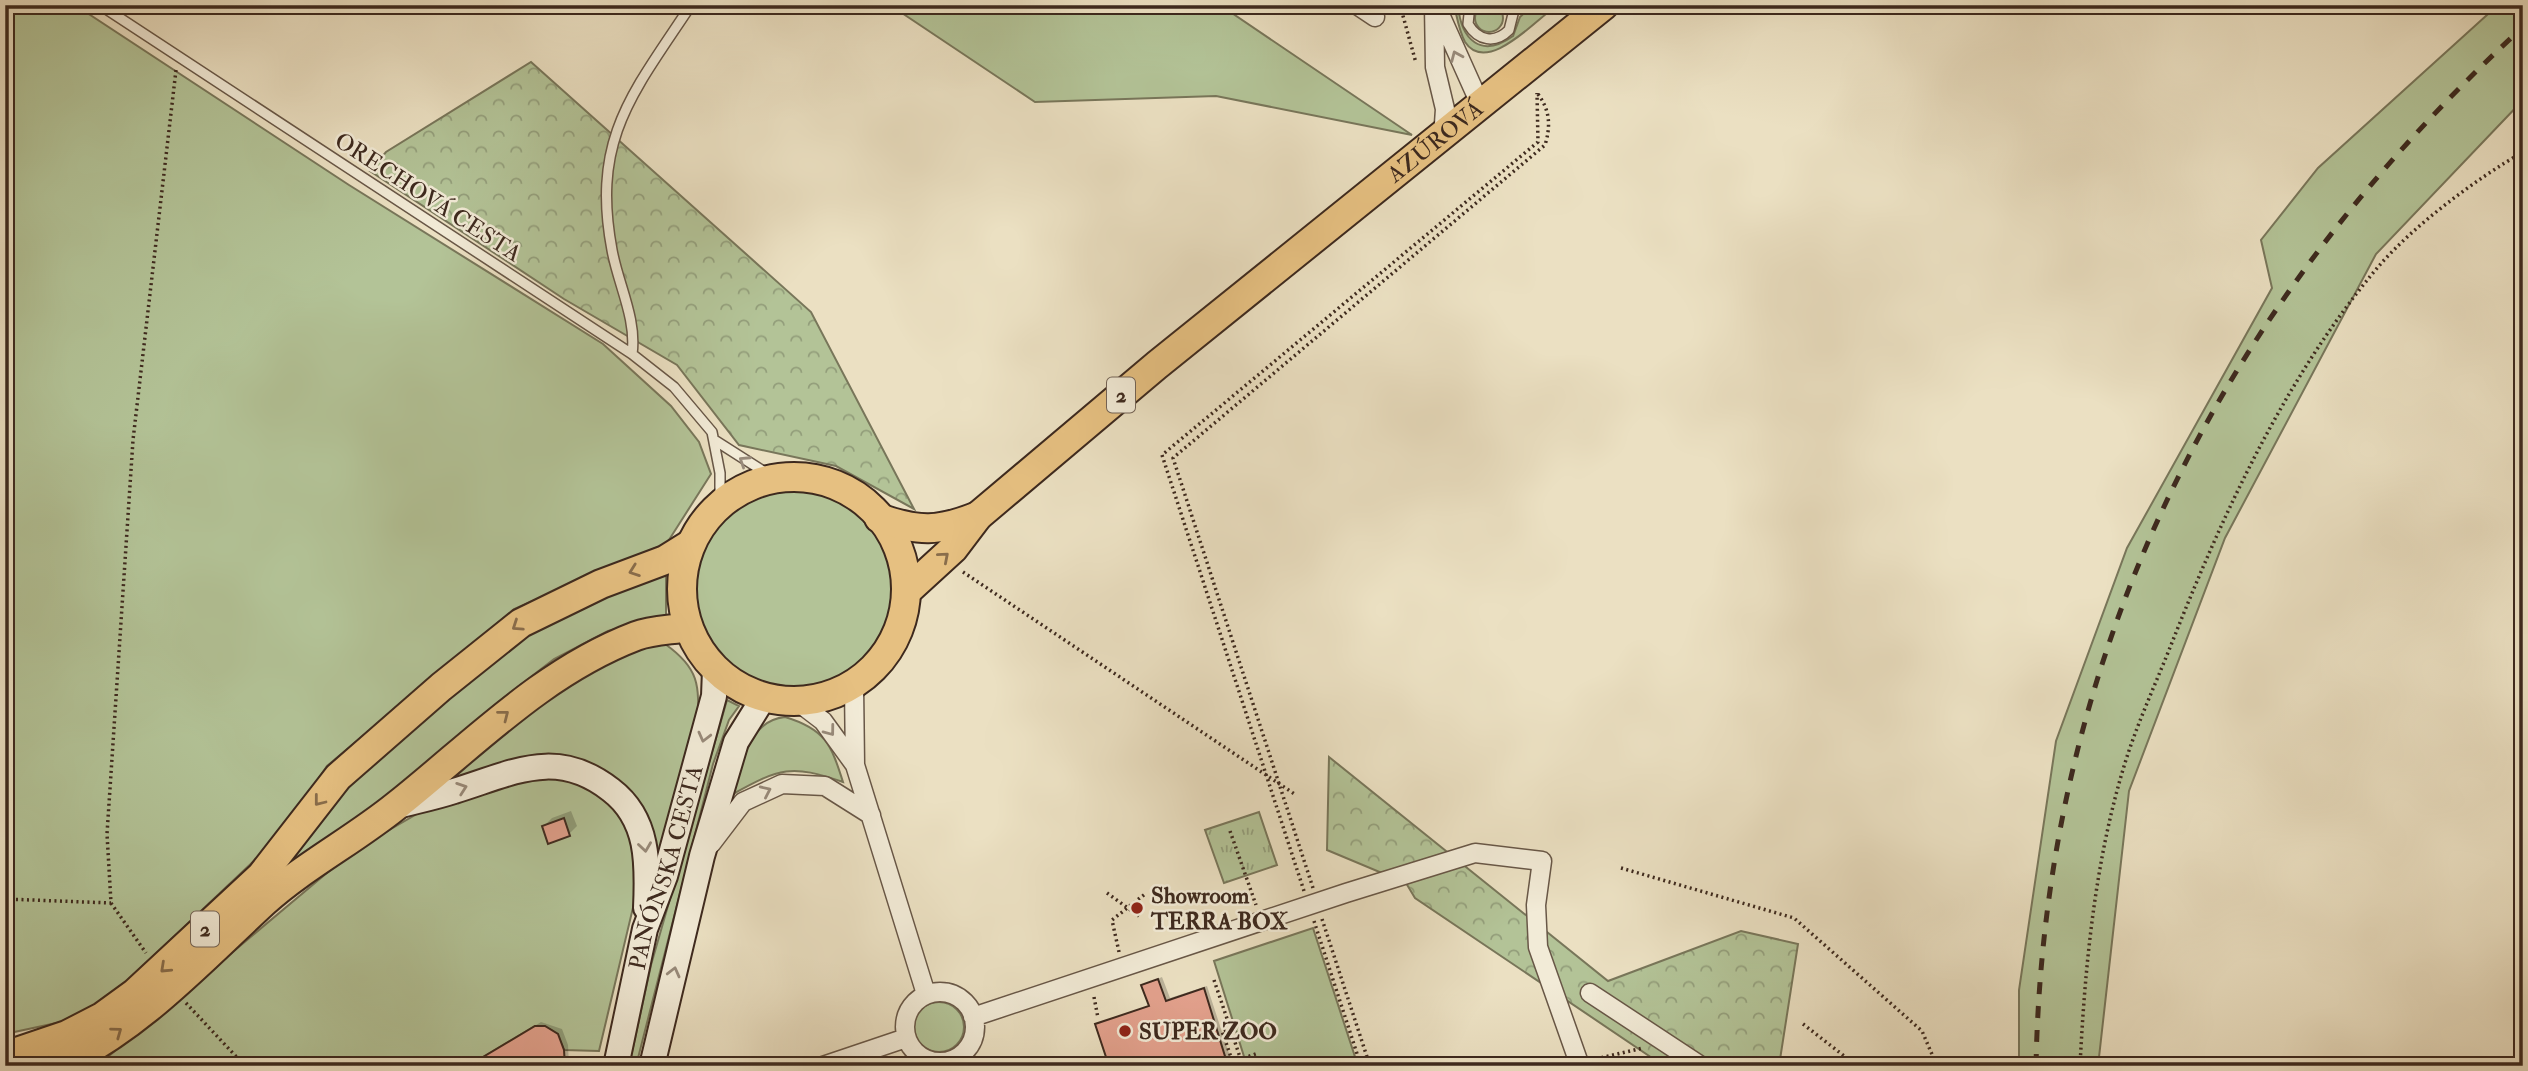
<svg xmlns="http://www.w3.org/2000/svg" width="2528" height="1071" viewBox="0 0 2528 1071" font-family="'IM FELL Double Pica',serif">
	<defs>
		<pattern id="forest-crowns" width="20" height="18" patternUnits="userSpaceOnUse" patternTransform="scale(1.75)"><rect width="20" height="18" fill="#b3c397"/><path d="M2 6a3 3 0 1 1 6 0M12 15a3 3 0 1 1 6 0" fill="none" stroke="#939e7b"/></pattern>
		<pattern id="park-tufts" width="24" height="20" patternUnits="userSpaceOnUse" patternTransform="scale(1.75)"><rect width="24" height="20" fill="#b3c397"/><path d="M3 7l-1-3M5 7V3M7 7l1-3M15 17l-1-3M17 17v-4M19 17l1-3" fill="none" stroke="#939e7b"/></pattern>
	</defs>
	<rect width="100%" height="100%" fill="#ebe0c2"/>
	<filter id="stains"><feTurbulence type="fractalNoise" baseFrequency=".00286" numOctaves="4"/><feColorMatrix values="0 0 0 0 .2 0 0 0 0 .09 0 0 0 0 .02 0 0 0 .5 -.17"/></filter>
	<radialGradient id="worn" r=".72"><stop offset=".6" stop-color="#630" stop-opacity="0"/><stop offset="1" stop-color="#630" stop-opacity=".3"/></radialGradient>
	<!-- grass -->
	<path fill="#b3c397" stroke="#78765a" stroke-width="2" d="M1475 18a14 14 0 1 1 28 0a14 14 0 1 1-28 0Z
		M5,5H75L349,185L603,344L671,406L699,442L711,474L667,543L514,609L327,766L279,837L128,980L75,1019L5,1034Z
		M890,5H1220L1412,135L1216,96L1035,102Z
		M1454,5H1458C1461,40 1481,59 1513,36L1520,17L1533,5H1547L1551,10C1532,24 1486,74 1465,42C1459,31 1457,17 1454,5Z
		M2498,5H2523V100L2376,254L2225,538L2129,791L2098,1066H2019V990L2056,741L2127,548L2272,288L2261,240L2318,168Z
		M695 590a99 99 0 1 1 198 0a99 99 0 1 1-198 0Z
		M666,574V615L608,631L554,659L497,703L364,815L288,865L347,789L405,731L481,668L554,617Z
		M665,644C699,668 700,685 697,725L657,862L651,826L645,813L592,767L431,787C496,734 578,654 665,644Z
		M727,700L739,706L729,720L713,764L636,1066H629L651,965Z
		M785,717C825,729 831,744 843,782C791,764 780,768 733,794C743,764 747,721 785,717Z
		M542,773H556L611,801L633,835L636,895L599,1051L564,1050C558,1034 554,1027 535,1026L468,1066H97L353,851L429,807Z
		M1313,928L1358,1066H1247L1214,961Z
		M914 1027a25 25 0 1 1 50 0a25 25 0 1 1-50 0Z"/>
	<!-- forest -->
	<path fill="url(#forest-crowns)" stroke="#78765a" stroke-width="2" d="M531,62L811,312L914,509L836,466L739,445L677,365L564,299L370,171L386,152Z
		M1329,757L1608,981L1741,931L1798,944L1779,1066H1664L1415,898L1406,883L1327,850Z"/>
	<!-- park -->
	<path fill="url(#park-tufts)" stroke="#78765a" stroke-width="2" d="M1259,812L1277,865L1224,883L1205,830Z"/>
	<!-- shadow -->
	<path fill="#0003" d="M571,811L577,826L569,834L544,826L552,818Z
		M1162,977L1170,998L1207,986L1233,1066H1111L1097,1024L1151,1005L1143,985Z
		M541,1022L562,1029L568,1045L569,1066H470Z"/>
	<!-- building -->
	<path fill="#e3a18d" stroke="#3d291e" stroke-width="2" d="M564,818L570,836L548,844L542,826Z
		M1158,979L1166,1001L1204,988L1228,1066H1109L1095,1024L1149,1006L1141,985Z
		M535,1026H545L558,1034L564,1050L565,1066H468Z"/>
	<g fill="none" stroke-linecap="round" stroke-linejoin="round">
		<!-- lane casing -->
		<g stroke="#685747" stroke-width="12">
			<path id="lane" d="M100,5L632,354L674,387L712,432L720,473V504
				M1470,5L1468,24C1478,41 1495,44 1509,30L1513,14L1510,5
				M632,354C637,319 618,284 612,250C591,138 633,93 691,5
				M716,441L774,478"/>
		</g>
		<!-- street casing -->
		<g stroke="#685747" stroke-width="21">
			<path id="street" d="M1357,5L1375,17
				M1434,5L1435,67L1445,109L1443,138
				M1438,10L1481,106
				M854,686L855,765L926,994
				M798,702L823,721L855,765
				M711,844L743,802L782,784L825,786L871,815
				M905 1027a35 35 0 1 1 70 0a35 35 0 1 1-70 0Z
				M1590,993L1701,1066
				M973,1017L1346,893L1475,853L1542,861L1536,905L1538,947L1580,1066
				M823,1066L906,1038"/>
		</g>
		<!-- secondary casing -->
		<g stroke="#3d291e" stroke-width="28">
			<g id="secondary">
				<path d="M397,806C416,801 436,797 454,791C513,773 556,747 611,790C649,819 648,864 646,908"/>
				<path id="s1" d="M616,1066L645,929L665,876L714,696L715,670"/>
				<path d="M652,1066L702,856L736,742L764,697"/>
			</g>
		</g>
		<!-- primary casing -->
		<g stroke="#3d291e" stroke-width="32">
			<g id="primary">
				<circle cx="794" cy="589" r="112"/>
				<path d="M879,518C919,532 938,532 978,516"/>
				<path id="s2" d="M906,592L953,549L978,516L1157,365L1604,5"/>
				<path d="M5,1056L67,1035L102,1017L135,993L261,876L338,777L441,687L521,623L601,584L665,560L689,545"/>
				<path d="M58,1066C139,1028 199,962 264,902C304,866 354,840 396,806C474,744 542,672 636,636C652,630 672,630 688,627"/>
			</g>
		</g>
		<!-- path -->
		<path stroke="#3d291e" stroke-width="3.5" stroke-dasharray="2 3.5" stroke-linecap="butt" d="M1400,5L1416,63
			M963,572L1296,795
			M1230,831L1256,905
			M1621,868L1794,918L1922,1031L1937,1066
			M1313,888L1173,458L1545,145C1551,126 1550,109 1537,93
			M1304,891L1162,455L1538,142L1537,93
			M1107,893L1139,916
			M5,899L111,903L107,834L133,440L176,70
			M111,903L146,953
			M1322,919L1370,1066
			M1314,921L1361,1066
			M1119,952L1112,920L1145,894
			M1214,980L1243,1066
			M1094,997L1098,1018
			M186,1003L245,1066
			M1803,1024L1857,1066
			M1231,1029L1222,1031L1234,1066
			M1596,1059L1643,1048
			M1228,1064L1258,1053
			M2080,1066C2085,965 2095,860 2125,763C2138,721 2157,681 2173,640C2225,509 2287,375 2378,267C2414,225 2476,179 2523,152"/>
		<!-- lane -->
		<use href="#lane" stroke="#f2ebd7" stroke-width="9"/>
		<!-- street -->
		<use href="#street" stroke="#f2ebd7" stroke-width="18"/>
		<!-- secondary -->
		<use href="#secondary" stroke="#f2ebd7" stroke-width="24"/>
		<!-- primary -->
		<use href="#primary" stroke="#e6c081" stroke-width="28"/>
		<!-- rail -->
		<path stroke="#3d291e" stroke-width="5" stroke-dasharray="12 12" stroke-linecap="butt" d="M2036,1066C2044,654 2221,303 2523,27"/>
	</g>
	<!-- one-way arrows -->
	<defs><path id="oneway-chevron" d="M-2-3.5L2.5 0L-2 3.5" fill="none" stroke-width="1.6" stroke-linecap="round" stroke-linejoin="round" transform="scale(1.75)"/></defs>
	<g stroke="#988a7a">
		<use href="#oneway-chevron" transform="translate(1456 56) rotate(-113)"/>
		<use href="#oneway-chevron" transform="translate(744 461) rotate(-147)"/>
		<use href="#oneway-chevron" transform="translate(830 731) rotate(53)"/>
		<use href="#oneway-chevron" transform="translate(704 737) rotate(104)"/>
		<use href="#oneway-chevron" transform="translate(462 788) rotate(-19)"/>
		<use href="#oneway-chevron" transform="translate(766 791) rotate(-25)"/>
		<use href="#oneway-chevron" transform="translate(645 847) rotate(82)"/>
		<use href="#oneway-chevron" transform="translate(674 972) rotate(-76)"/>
	</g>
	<g stroke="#896d4b">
		<use href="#oneway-chevron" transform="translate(944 557) rotate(-41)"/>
		<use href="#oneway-chevron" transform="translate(634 571) rotate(160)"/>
		<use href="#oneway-chevron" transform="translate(517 626) rotate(146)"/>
		<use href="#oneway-chevron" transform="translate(504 715) rotate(-38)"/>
		<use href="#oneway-chevron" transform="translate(319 801) rotate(128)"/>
		<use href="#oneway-chevron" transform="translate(165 968) rotate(137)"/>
		<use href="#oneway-chevron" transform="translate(117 1032) rotate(-36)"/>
	</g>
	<!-- markers -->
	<g fill="#8f2418" stroke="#f2ebd7" stroke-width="2.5">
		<circle cx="1137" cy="908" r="7"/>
		<circle cx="1125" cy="1031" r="7"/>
	</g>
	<g text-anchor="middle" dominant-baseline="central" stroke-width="5" stroke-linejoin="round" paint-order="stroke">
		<!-- shield labels -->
		<g fill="#f2ebd7" stroke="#736356" stroke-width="2">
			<rect x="1107" y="377.5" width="28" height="35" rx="5"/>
			<rect x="191" y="911.5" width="28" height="35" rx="5"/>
		</g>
		<g font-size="21" font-weight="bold" fill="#3d291e">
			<text x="1121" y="395">2</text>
			<text x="205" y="929">2</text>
		</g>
		<!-- street labels -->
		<g font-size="23" fill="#3d291e" stroke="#f2ebd7">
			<text stroke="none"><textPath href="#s2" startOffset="696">AZÚROVÁ</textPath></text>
			<text transform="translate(428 197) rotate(33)">ORECHOVÁ CESTA</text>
			<text stroke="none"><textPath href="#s1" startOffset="205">PANÓNSKA CESTA</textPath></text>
		</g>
		<!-- poi labels -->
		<g font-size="23" font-weight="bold" fill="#3d291e" stroke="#f2ebd7" text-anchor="start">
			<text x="1151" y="895">Showroom<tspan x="1151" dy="26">TERRA BOX</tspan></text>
			<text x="1139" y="1031">SUPER ZOO</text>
		</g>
	</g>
	<!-- margin -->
	<rect width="2528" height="1071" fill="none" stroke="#ebe0c2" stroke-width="28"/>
	<rect x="7" y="7" width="2514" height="1057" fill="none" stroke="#3d291e" stroke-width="3.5"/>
	<rect x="14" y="14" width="2500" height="1043" fill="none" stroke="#3d291e" stroke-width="2"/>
	<rect width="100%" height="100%" filter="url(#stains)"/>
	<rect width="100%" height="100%" fill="url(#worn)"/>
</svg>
